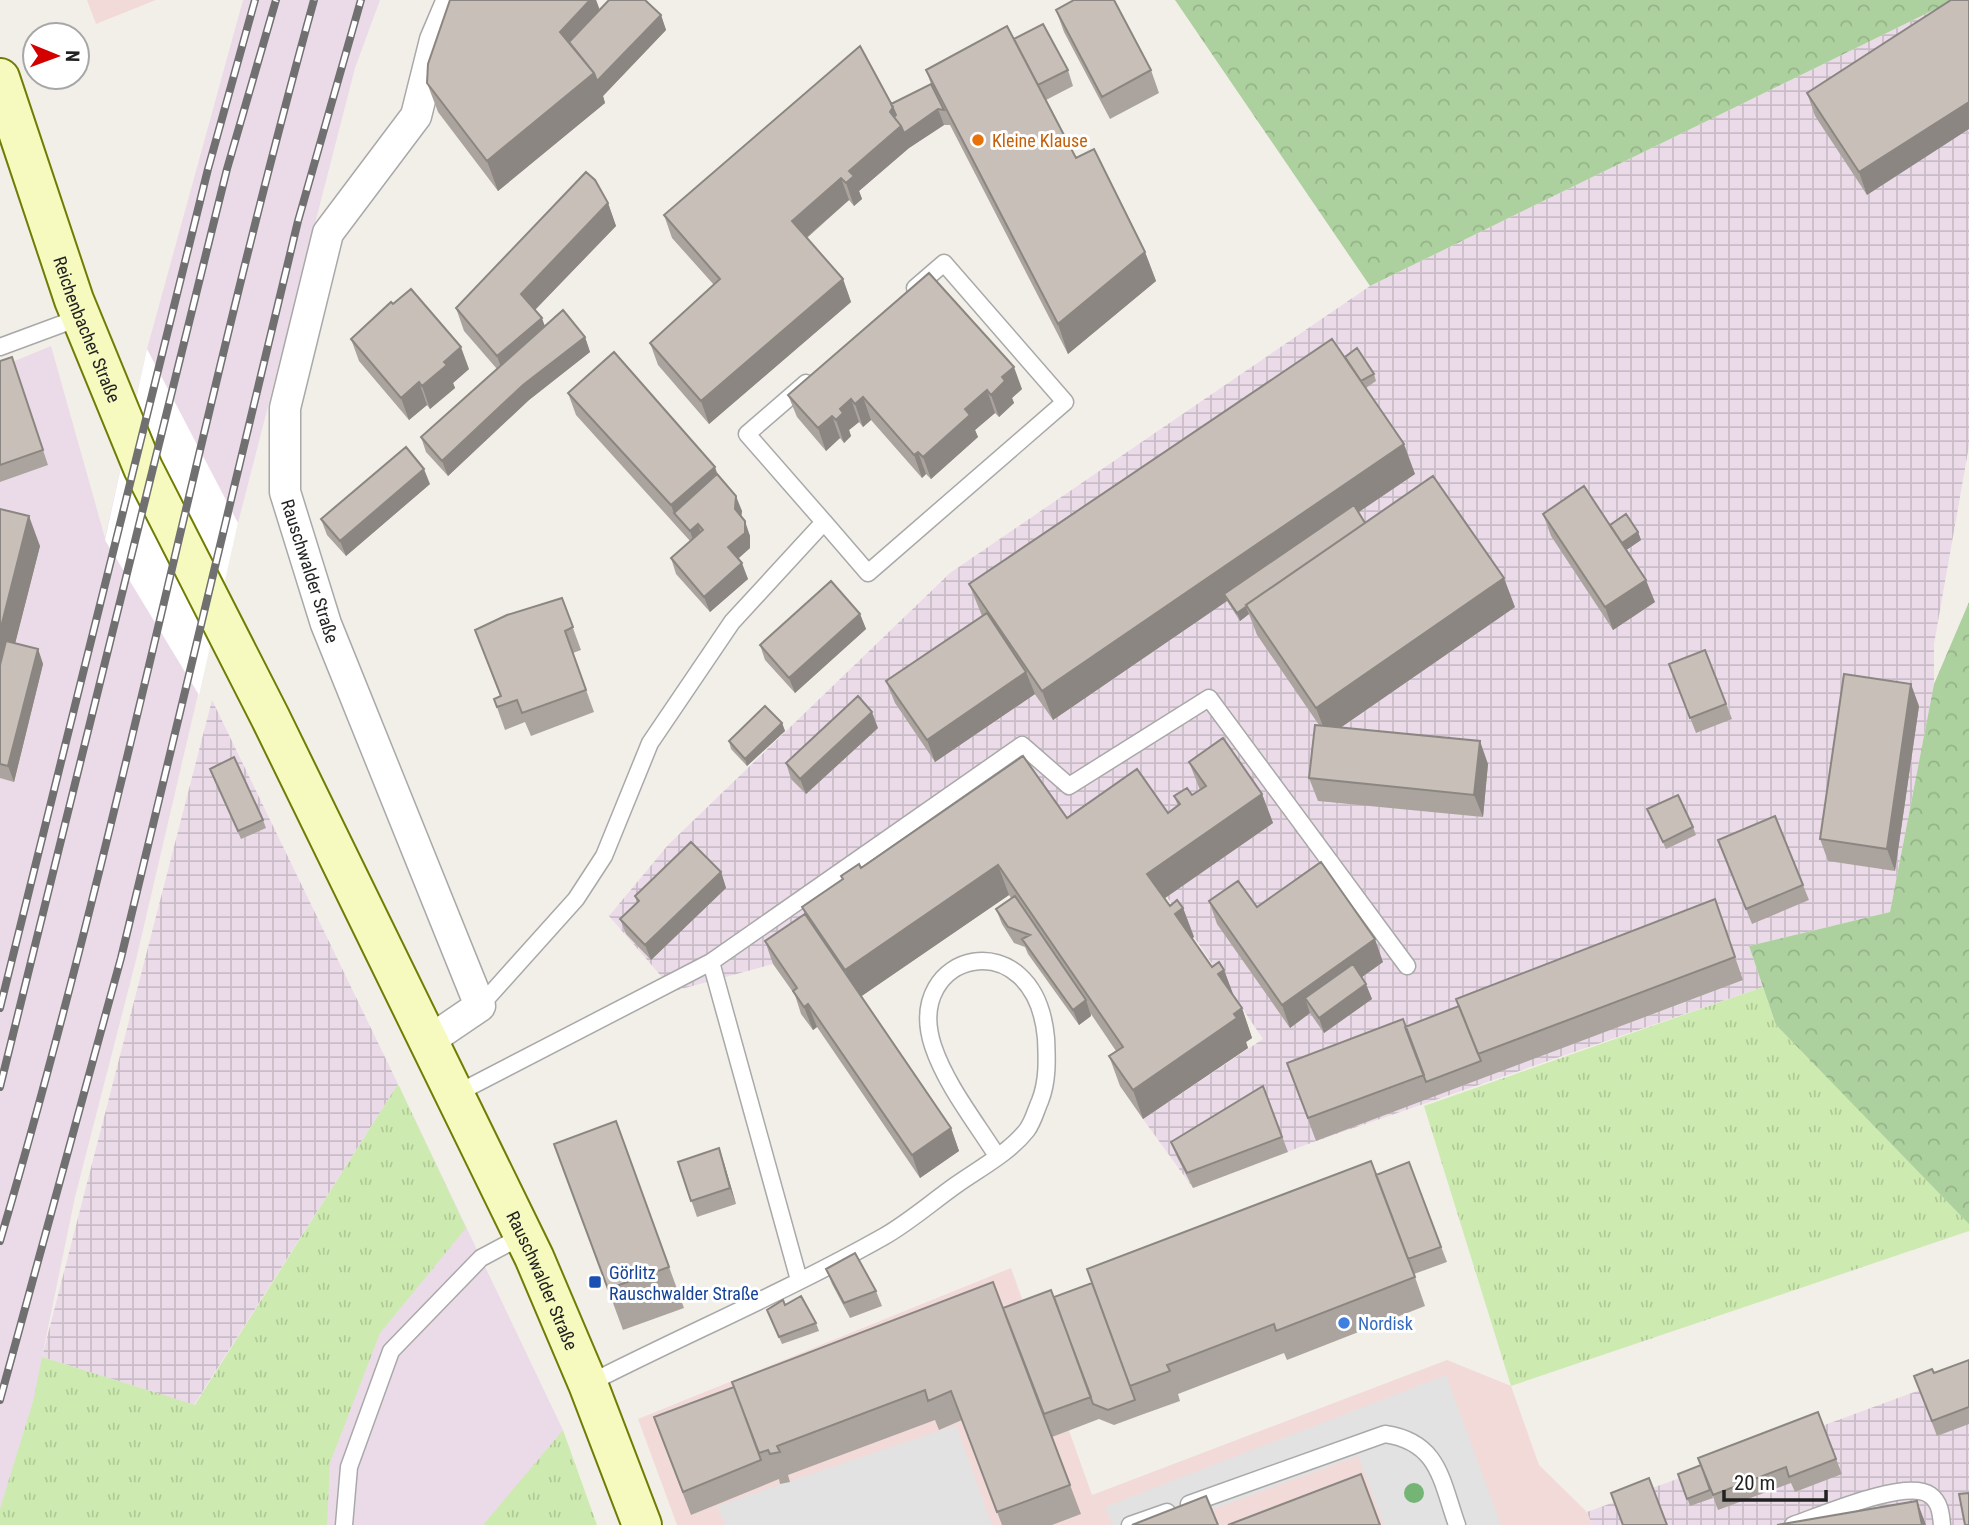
<svg xmlns="http://www.w3.org/2000/svg" width="1969" height="1525" viewBox="0 0 1969 1525" font-family="'Roboto Condensed',sans-serif">
	<defs>
		<pattern id="industrial-grid" width="8" height="8" patternUnits="userSpaceOnUse" patternTransform="scale(1.75)"><rect width="8" height="8" fill="#ebdbe8"/><path d="M0 4h8M4 0v8" fill="none" stroke="#c9bcc7"/></pattern>
		<pattern id="grass-tufts" width="24" height="20" patternUnits="userSpaceOnUse" patternTransform="scale(1.75)"><rect width="24" height="20" fill="#cdebb0"/><path d="M3 7l-1-3M5 7V3M7 7l1-3M15 17l-1-3M17 17v-4M19 17l1-3" fill="none" stroke="#b0c997"/></pattern>
		<pattern id="forest-crowns" width="20" height="18" patternUnits="userSpaceOnUse" patternTransform="scale(1.75)"><rect width="20" height="18" fill="#add19e"/><path d="M2 6a3 3 0 1 1 6 0M12 15a3 3 0 1 1 6 0" fill="none" stroke="#95b388"/></pattern>
	</defs>
	<rect width="100%" height="100%" fill="#f2efe9"/>
	<!-- commercial -->
	<path fill="#f2dad9" d="M87,0H156L96,24Z
		M1011,1268L1092,1495L1447,1360L1511,1386L1539,1465L1587,1512L1592,1525H677L638,1419Z"/>
	<!-- industrial -->
	<path fill="url(#industrial-grid)" d="M1954,0H1969V446L1934,644V684L1890,912L1749,946L1763,987L1316,1141L1193,1188L1143,1119L1263,1039L1167,897L1133,922L1034,786L773,964L674,991L609,916L668,845L950,573L1370,286Z
		M212,700L398,1084L194,1405L42,1357Z
		M1969,1372V1525H1592L1587,1512Z"/>
	<!-- railway -->
	<path fill="#ebdbe8" d="M243,0H380L355,68L238,523L136,960L75,1197L42,1357L195,1405L398,1084L563,1430L520,1525H0V367L51,346L105,538L147,349Z"/>
	<!-- grass -->
	<path fill="url(#grass-tufts)" d="M1763,987L1776,1025L1969,1223V1231L1511,1386L1424,1106Z
		M398,1084L466,1228L380,1333L330,1463L327,1525H0V1509L34,1398L42,1357L195,1405Z
		M563,1430L597,1525H483Z"/>
	<!-- forest -->
	<path fill="url(#forest-crowns)" d="M1175,0H1954L1370,286Z
		M1969,602V1224L1776,1025L1749,946L1890,912L1934,684Z"/>
	<!-- parking -->
	<path fill="#e2e2e2" d="M1446,1375L1501,1525H1384L1358,1456L1170,1525H1113L1105,1507Z
		M956,1425L992,1525H725L717,1506Z"/>
	<!-- pier -->
	<path fill="#fff" d="M147,349L238,523L199,695L105,540Z"/>
	<g fill="none" stroke-linecap="round" stroke-linejoin="round">
		<!-- service casing -->
		<g stroke="#a9a9a9" stroke-width="19">
			<path id="service" d="M0,347L81,317
				M824,522L868,573L1065,402L944,263L915,288
				M711,962L799,1280
				M480,1006L576,899L604,856L650,743L732,622L824,522L747,434L806,383
				M454,1095L711,962L1022,745L1069,786L1209,698L1407,966
				M588,1384C686,1334 787,1291 883,1237C908,1223 932,1202 956,1185C980,1168 1009,1153 1027,1130C1033,1122 1036,1110 1040,1101C1048,1081 1047,1059 1046,1038C1035,919 902,951 933,1046C946,1085 975,1121 997,1156
				M1189,1504L1385,1434C1439,1442 1441,1480 1457,1525
				M344,1525L349,1467L391,1351L481,1258L524,1235
				M1130,1525L1167,1512
				M1793,1525C1820,1516 1906,1478 1930,1495C1940,1502 1941,1514 1942,1525"/>
		</g>
		<!-- minor casing -->
		<g stroke="#a9a9a9" stroke-width="33">
			<path id="minor" d="M427,1042L480,1006L326,624L285,492V408L328,233L416,116L435,40L452,0"/>
		</g>
		<!-- secondary casing -->
		<g stroke="#707d05" stroke-width="42">
			<g id="secondary">
				<path id="s1" d="M0,78L74,300L143,468L270,717L534,1257L588,1384L642,1525"/>
			</g>
		</g>
		<!-- service -->
		<use href="#service" stroke="#fff" stroke-width="16"/>
		<!-- minor -->
		<use href="#minor" stroke="#fff" stroke-width="30"/>
		<!-- secondary -->
		<use href="#secondary" stroke="#f7fabf" stroke-width="38"/>
		<!-- rail casing -->
		<g stroke="#707070" stroke-width="8">
			<path id="rail" d="M0,1008L208,169L255,0
				M0,1087L227,169L276,0
				M0,1241C121,831 200,411 314,0
				M0,1400L121,958L298,221L361,0"/>
		</g>
		<!-- rail -->
		<use href="#rail" stroke="#fff" stroke-width="5" stroke-dasharray="16" stroke-linecap="butt"/>
	</g>
	<!-- trees -->
	<circle fill="#74b475" cx="1414" cy="1493" r="10"/>
	<!-- wall -->
	<path fill="#aba49e" d="M596,0L600,10L661,15L666,30L603,96L605,103L498,191L438,112L427,83Z
		M1951,0L1867,195L1815,116L1807,93Z
		M1056,10L1151,70L1159,93L1110,119L1064,32Z
		M1014,39L1068,70L1073,86L1046,100L1076,158L1145,252L1156,281L1068,354L950,125H944L909,148L859,191L862,199L854,206L849,200L807,238L843,279L851,302L709,424L658,365L650,343L714,285L672,238L664,215L891,104L931,84L926,70Z
		M608,203L616,226L535,310L545,326L585,337L590,352L529,400L448,476L426,452L421,437L497,369L464,331L456,308Z
		M351,339L469,369L453,383L455,388L430,409L427,405L409,420L359,361Z
		M1345,357L1374,374L1376,381L1366,388L1415,474L1358,512L1365,523L1515,607L1340,728L1488,764L1483,817L1318,801L1309,778L1319,725L1257,635L1249,614L1240,621L1227,601L1053,720L1034,693L1035,694L935,762L895,703L886,681L982,616L969,584Z
		M0,361L17,372L48,465L0,482Z
		M1022,389L1012,398L1014,403L999,417L995,413L975,430L978,437L931,479L926,474L922,478L871,420L863,427L859,422L849,430L851,436L844,443L840,438L826,451L797,417L788,395Z
		M568,393L717,474L742,511L741,517L750,536V548L738,559L748,579L710,612L676,574L671,558L690,541L576,415Z
		M430,484L346,556L327,535L321,519Z
		M0,509L40,546L15,643L38,649L43,664L14,782L0,778Z
		M1543,514L1610,525L1638,532L1641,540L1626,550L1655,602L1613,630L1551,536Z
		M562,598L581,650L573,653L594,712L531,736L525,722L505,730L494,699L500,696L475,630Z
		M860,614L866,629L795,693L765,660L760,645Z
		M1705,650L1732,719L1696,733L1669,664Z
		M1919,706L1895,871L1828,861L1820,839Z
		M782,723L785,731L747,766L731,749L729,741Z
		M878,728L806,794L791,779L786,763Z
		M1189,762L1262,794L1273,823L1164,898L1170,906L1183,908L1194,937L1192,938L1212,967L1224,970L1234,998L1242,1008L1252,1038L1246,1042L1248,1048L1143,1119L1120,1086L1109,1056L1116,1051L1091,1014V1016L1079,1025L1028,954L1025,947L1014,943L1002,924L996,909L1011,898L1009,895L861,996L951,1128L959,1151L920,1178L817,1027L813,1030L801,1014L795,995L773,964L765,941L805,914L802,907L861,868L1067,818L1168,813L1178,806L1174,796L1192,795L1200,790Z
		M210,769L263,820L266,828L241,839Z
		M1647,809L1693,827L1696,835L1666,849Z
		M1718,840L1803,885L1809,900L1752,924Z
		M721,872L726,888L651,960L626,934L620,919L637,903L635,896Z
		M1715,899L1743,980L1316,1141L1287,1063L1405,1027L1459,1006Z
		M1209,901L1383,962L1362,977L1372,999L1324,1033L1310,1013L1290,1028L1217,924Z
		M1263,1086L1288,1152L1193,1188L1177,1157L1171,1142Z
		M616,1121L684,1308L623,1330L554,1144Z
		M678,1162L724,1163L736,1204L697,1217Z
		M1409,1162L1447,1262L1414,1274L1425,1306L1287,1360L1284,1353L1178,1394L1180,1401L1141,1415L1140,1413L1141,1415L1114,1425L1099,1419L1052,1437L1081,1514L1052,1525H1002L962,1420L939,1430L935,1420L788,1475L790,1482L780,1484L779,1479L691,1515L662,1439L1008,1319L1054,1297Z
		M826,1269L876,1291L882,1306L850,1318L832,1284Z
		M767,1310L816,1323L819,1331L782,1344Z
		M1969,1360V1424L1937,1436L1914,1376L1934,1373Z
		M1818,1412L1842,1474L1795,1492L1791,1483L1718,1510L1708,1483L1713,1498L1690,1506L1678,1474L1701,1465Z"/>
	<!-- shaded-wall -->
	<path fill="#8b8681" d="M590,0H596L605,25L574,57L560,32Z
		M661,15L666,30L603,96L605,103L498,191L487,161Z
		M1969,102V129L1867,195L1859,172Z
		M893,107L938,109L944,125L909,148L859,191L862,199L854,206L846,183L849,171Z
		M841,178L849,200L800,243L792,221Z
		M608,203L616,226L529,316L521,294Z
		M1145,252L1156,281L1068,354L1058,324Z
		M843,279L851,302L709,424L701,401Z
		M542,318L550,341L505,379L497,356Z
		M585,337L590,352L529,400L448,476L442,461L523,385Z
		M461,347L469,369L453,383L455,388L430,409L422,386L444,362Z
		M1014,367L1022,389L1012,398L1014,403L999,417L991,395L1002,377Z
		M419,382L427,405L409,420L401,398Z
		M987,390L995,413L975,430L978,437L931,479L923,457L965,409Z
		M863,397L871,420L863,427L855,404Z
		M851,399L859,422L849,430L851,436L844,443L836,420L840,409Z
		M832,416L840,438L826,451L818,428Z
		M1404,444L1415,474L1229,600L1224,594L1227,601L1053,720L1042,691Z
		M918,452L926,474L922,478L914,455Z
		M715,467L723,490L674,513L671,505Z
		M424,469L430,484L346,556L340,541Z
		M736,496L742,511L740,524L735,509Z
		M29,516L40,546L0,703V631Z
		M745,521L750,536V548L734,562L728,547Z
		M698,524L703,539L695,546L690,531Z
		M1638,532L1641,540L1622,553L1619,545Z
		M742,563L748,579L710,612L704,597Z
		M1504,578L1515,607L1327,737L1316,708Z
		M1646,580L1655,602L1613,630L1605,607Z
		M1246,607L1249,614L1240,621L1237,613Z
		M860,614L866,629L795,693L789,678Z
		M38,649L43,664L14,782L8,766Z
		M1026,672L1035,694L935,762L927,740Z
		M1911,684L1919,706L1895,871L1887,849Z
		M872,712L878,728L806,794L800,779Z
		M782,723L785,731L747,766L745,759Z
		M1480,741L1488,764L1483,817L1474,795Z
		M1262,794L1273,823L1158,903L1147,874Z
		M998,865L1009,895L856,1000L845,970Z
		M721,872L726,888L651,960L645,945Z
		M1183,908L1194,937L1186,943L1175,914Z
		M1375,939L1383,962L1314,1011L1305,998L1310,1013L1290,1028L1282,1005Z
		M1224,970L1235,999L1218,974Z
		M1366,984L1372,999L1324,1033L1319,1018Z
		M1086,1000L1091,1016L1079,1025L1073,1010Z
		M808,1004L817,1027L813,1030L804,1007Z
		M1242,1008L1252,1038L1246,1042L1248,1048L1143,1119L1133,1090Z
		M951,1128L959,1151L920,1178L912,1155Z
		M719,1148L724,1163L736,1204L730,1188Z
		M1917,1501L1926,1525H1922Z"/>
	<!-- building -->
	<path fill="#c7bfb8" stroke="#8b8681" stroke-width="2" d="M450,0H590L560,32L594,73L487,161L427,83L428,64Z
		M609,0H645L661,15L597,81L594,73L569,42Z
		M1074,0H1114L1151,70L1102,97L1056,10Z
		M1951,0H1969V102L1859,172L1807,93Z
		M1043,24L1068,70L1038,85L1014,39Z
		M1007,26L1076,158L1094,149L1145,252L1058,324L926,70Z
		M860,46L893,107L890,112L901,126L849,171L854,176L846,183L841,178L792,221L843,279L701,401L650,343L720,279L664,215Z
		M931,84L944,110L938,109L904,133L901,126L894,117L896,115L891,104Z
		M586,172L595,180L608,203L521,294L542,318L497,356L456,308Z
		M929,273L1014,367L1002,377L1005,381L991,395L987,390L965,409L970,415L923,457L918,452L914,455L863,397L855,404L851,399L840,409L843,413L836,420L832,416L818,428L788,395Z
		M411,289L461,347L444,362L447,365L422,386L419,382L401,398L351,339L391,302L393,304Z
		M563,310L585,337L523,385L442,461L421,437Z
		M1332,339L1404,444L1042,691L969,584Z
		M1357,348L1374,374L1361,381L1345,357Z
		M614,352L715,467L671,505L568,393Z
		M12,357L43,450L0,465V361Z
		M406,447L424,469L340,541L321,519Z
		M717,474L736,496L735,509L745,521V533L728,547L742,563L704,597L671,558L703,530L698,524L690,531L674,513Z
		M1433,476L1504,578L1316,708L1246,605Z
		M1584,486L1646,580L1605,607L1543,514Z
		M1354,505L1365,523L1246,605L1247,606L1237,613L1224,594Z
		M0,509L29,516L0,631Z
		M1626,514L1638,532L1622,543L1610,525Z
		M831,581L860,614L789,678L760,645Z
		M562,598L573,627L565,631L586,690L522,713L517,700L497,707L494,699L501,696L475,630L507,615Z
		M987,613L1026,672L927,740L886,681Z
		M6,641L38,649L8,766L0,764V665Z
		M1705,650L1726,704L1690,718L1669,664Z
		M1844,674L1911,684L1887,849L1820,839Z
		M858,696L872,712L800,779L786,763Z
		M765,706L782,723L745,759L729,741Z
		M1315,725L1480,741L1474,795L1309,778Z
		M1223,738L1262,794L1147,874L1170,906L1177,900L1183,908L1175,914L1212,967L1219,962L1224,970L1218,974L1242,1008L1234,1014L1237,1018L1133,1090L1109,1056L1123,1047L998,865L845,970L802,907L843,879L841,876L859,864L861,868L1023,756L1067,818L1137,769L1168,813L1180,804L1174,796L1187,788L1192,795L1206,786L1189,762Z
		M234,757L263,820L238,831L210,769Z
		M1678,795L1693,827L1663,842L1647,809Z
		M1775,816L1803,885L1746,909L1718,840Z
		M691,842L721,872L645,945L620,919L639,901L635,896Z
		M1321,862L1375,939L1282,1005L1209,901L1238,881L1257,907Z
		M1015,896L1086,1000L1073,1010L1022,939L1030,935L1008,927L996,909Z
		M1715,899L1735,957L1478,1054L1456,999Z
		M805,914L951,1128L912,1155L808,1004L804,1007L793,991L797,988L765,941Z
		M1353,964L1366,984L1319,1018L1305,998Z
		M1459,1006L1481,1061L1426,1082L1405,1027Z
		M1403,1019L1424,1075L1308,1118L1287,1063Z
		M1263,1086L1282,1137L1187,1173L1171,1142Z
		M616,1121L669,1267L608,1289L554,1144Z
		M719,1148L730,1188L691,1201L678,1162Z
		M1371,1161L1415,1277L1276,1331L1274,1324L1167,1365L1170,1371L1130,1386L1087,1269Z
		M1409,1162L1441,1247L1408,1259L1376,1175Z
		M855,1253L876,1291L844,1303L826,1269Z
		M993,1282L1070,1485L997,1512L951,1391L928,1401L925,1390L777,1446L780,1452L770,1454L768,1450L759,1453L732,1382Z
		M1092,1283L1135,1400L1108,1410L1093,1404L1054,1297Z
		M1051,1290L1091,1397L1044,1414L1003,1308Z
		M801,1296L816,1323L779,1337L767,1310L783,1300L785,1305Z
		M1969,1360V1407L1932,1421L1914,1376L1932,1369L1934,1373Z
		M734,1387L761,1460L683,1492L654,1417Z
		M1818,1412L1836,1459L1789,1477L1786,1467L1713,1495L1698,1458Z
		M1701,1465L1710,1490L1687,1499L1678,1474Z
		M1361,1474L1380,1525H1228Z
		M1649,1478L1667,1525H1623L1611,1493Z
		M1969,1493V1525H1965L1959,1494Z
		M1206,1496L1218,1525H1132Z
		M1917,1501L1922,1525H1777Z"/>
	<!-- markers -->
	<circle fill="#e8710a" stroke="#fff" stroke-width="2.5" cx="978" cy="140" r="7"/>
	<rect fill="#1a4fb4" stroke="#fff" stroke-width="2.5" x="588" y="1275" width="14" height="14" rx="3.5"/>
	<circle fill="#3f7fe0" stroke="#fff" stroke-width="2.5" cx="1344" cy="1323" r="7"/>
	<g text-anchor="middle" dominant-baseline="central" stroke-width="6" stroke-linejoin="round" paint-order="stroke">
		<!-- food labels -->
		<g font-size="18" fill="#c56008" stroke="#fff" text-anchor="start">
			<text x="992" y="140">Kleine Klause</text>
		</g>
		<!-- street labels -->
		<g font-size="18" fill="#222" stroke="#fff">
			<text stroke="none"><textPath href="#s1" startOffset="266">Reichenbacher Straße</textPath></text>
			<text transform="translate(310 571) rotate(72)">Rauschwalder Straße</text>
			<text stroke="none"><textPath href="#s1" startOffset="1321">Rauschwalder Straße</textPath></text>
		</g>
		<!-- transit labels -->
		<g font-size="18" fill="#164399" stroke="#fff" text-anchor="start">
			<text x="609" y="1272">Görlitz<tspan x="609" dy="21">Rauschwalder Straße</tspan></text>
		</g>
		<!-- shop labels -->
		<g font-size="18" fill="#366cbe" stroke="#fff" text-anchor="start">
			<text x="1358" y="1323">Nordisk</text>
		</g>
	</g>
	<!-- north arrow -->
	<g transform="translate(56 56) rotate(91)"><circle r="33" fill="#ffffff" stroke="#a7a7a7" stroke-width="2"/>
	<path d="M0-5L12 26L0 18L-12 26Z" fill="#d40000"/>
	<text y="-10" font-size="19" font-weight="bold" text-anchor="middle" fill="#222222">N</text>
	</g>
	<!-- scale -->
	<path d="M1724 1490v10h102v-10" fill="none" stroke="#222222" stroke-width="3.5"/>
	<text x="1734" y="1490" font-size="21" fill="#222222" stroke="#ffffff" stroke-width="5" paint-order="stroke">20 m</text>
</svg>
